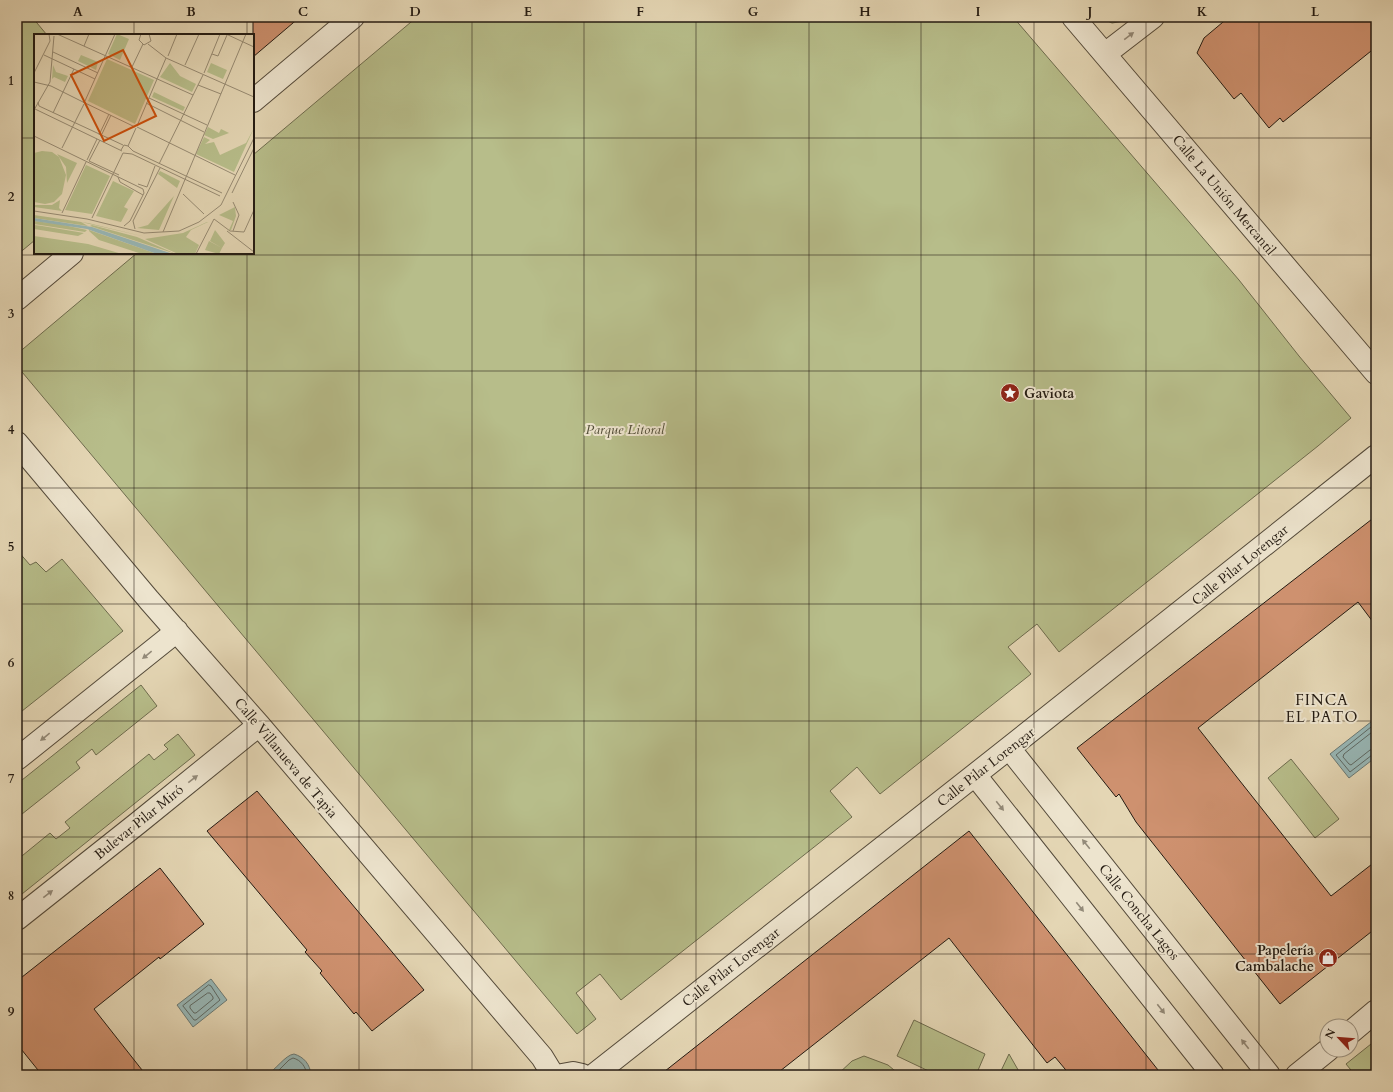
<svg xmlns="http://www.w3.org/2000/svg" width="1393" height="1092" viewBox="0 0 1393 1092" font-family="Cardo,serif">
	<rect width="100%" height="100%" fill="#e4d6b4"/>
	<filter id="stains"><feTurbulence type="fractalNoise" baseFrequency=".005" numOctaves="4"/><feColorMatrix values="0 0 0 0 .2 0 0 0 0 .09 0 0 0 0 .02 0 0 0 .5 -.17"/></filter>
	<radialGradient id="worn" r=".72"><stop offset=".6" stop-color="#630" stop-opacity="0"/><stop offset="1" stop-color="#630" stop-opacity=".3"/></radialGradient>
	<!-- green -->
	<path fill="#b7bd8a" stroke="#6e6c4e" d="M17,17H32L47,35H35V240L17,255Z
		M417,17H1013L1239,280L1299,356L1351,418L1318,446L1059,652L1037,624L1008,647L1031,674L880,794L857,767L830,791L852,817L621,1000L600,974L576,993L596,1019L577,1034L17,366V354L137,253H253V155Z
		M1099,17H1121L1124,21L1112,23Z
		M17,550L30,565L36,562L46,572L62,559L123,631L17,715Z
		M141,685L157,706L96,755L92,749L76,762L80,768L17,818V784Z
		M178,734L195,755L17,898V860L50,833L56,839L70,828L65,822L149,754L154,760L168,749L164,745Z
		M1291,759L1339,819L1315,838L1268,778Z
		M914,1020L985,1054L976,1075H937L897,1056Z
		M1376,1040V1070L1370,1075H1355L1346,1064Z
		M1009,1054L1021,1075H999Z
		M864,1056L888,1065L900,1075H837L852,1061Z"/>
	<!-- water -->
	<path fill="#98b7b6" stroke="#6a7974" d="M1376,718V757L1349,778L1330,754Z
		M211,979L227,1000L193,1027L177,1005Z
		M294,1054C304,1057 310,1064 311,1075H266C276,1070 285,1055 294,1054Z"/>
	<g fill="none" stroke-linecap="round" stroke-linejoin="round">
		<!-- shore -->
		<path stroke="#5e6964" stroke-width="1" d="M1376,723L1336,755L1350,772L1372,755L1376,754
			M1376,729L1344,754L1343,757L1349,764L1351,765L1370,750L1376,749
			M209,985L211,986L220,1000L196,1020H194L183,1006Z
			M208,993H210L213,997V999L196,1013H194L190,1008V1006Z
			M274,1075L289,1060L293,1058C301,1060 306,1067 307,1075"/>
	</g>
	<!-- building -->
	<path fill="#ce916f" stroke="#241b12" d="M253,17H300L253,57Z
		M1229,17H1376V47L1283,122L1280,118L1269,128L1241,93L1234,99L1197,53L1204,38Z
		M1376,516V626L1358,602L1198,728L1331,896L1376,861V928L1280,1004L1136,822L1119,794L1116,797L1077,748Z
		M257,791L424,990L372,1031L356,1012L354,1014L320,973L322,971L305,952L307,950L207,831Z
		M969,831L1162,1075H1070L1055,1057L1047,1063L949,938L775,1075H660Z
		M160,868L204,924L160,959L159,957L94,1009L146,1075H42L17,1044V981Z"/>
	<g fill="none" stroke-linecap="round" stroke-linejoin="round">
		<!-- minor casing -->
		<g stroke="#544a3a" stroke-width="24">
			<path id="minor" d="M1073,17L1376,373
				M1105,54L1153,17
				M253,101L353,17
				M17,299L72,253
				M17,443L149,600L259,725L542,1057L553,1075
				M1009,748L1269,1075
				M17,759L177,631
				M975,775L1213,1075
				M17,919L138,823L259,725
				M1351,1032L1376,1011
				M562,1075L573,1073L582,1075
				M594,1075L1009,748L1376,456
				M1297,1075L1328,1050"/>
		</g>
		<!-- minor -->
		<use href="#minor" stroke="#ede4ce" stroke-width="22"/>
	</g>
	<!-- one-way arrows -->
	<defs><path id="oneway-solid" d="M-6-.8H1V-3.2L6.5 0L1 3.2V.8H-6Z"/></defs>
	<g fill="#938a79">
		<use href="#oneway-solid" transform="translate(1129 36) rotate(-37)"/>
		<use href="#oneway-solid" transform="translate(147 655) rotate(141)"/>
		<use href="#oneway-solid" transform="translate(45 737) rotate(141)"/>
		<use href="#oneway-solid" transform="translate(193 779) rotate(-38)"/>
		<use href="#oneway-solid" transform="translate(1000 806) rotate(51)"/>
		<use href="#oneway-solid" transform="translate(1086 844) rotate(-129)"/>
		<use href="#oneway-solid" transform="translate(48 894) rotate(-38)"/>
		<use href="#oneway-solid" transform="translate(1080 907) rotate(52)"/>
		<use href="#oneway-solid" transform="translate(1161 1009) rotate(52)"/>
		<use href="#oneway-solid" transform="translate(1245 1044) rotate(-128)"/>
	</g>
	<!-- grid -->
	<path fill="none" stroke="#241b12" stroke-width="1" stroke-opacity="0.55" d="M134,17V35M247,17V35M359,17V1075M472,17V1075M584,17V1075M696,17V1075M809,17V1075M921,17V1075M1034,17V1075M1146,17V1075M1259,17V1075M17,138H35M253,138H1376M134,253V1075M247,253V1075M17,255H1376M17,371H1376M17,488H1376M17,604H1376M17,721H1376M17,837H1376M17,954H1376"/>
	<!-- icons -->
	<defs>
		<g id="sight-disc" transform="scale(1)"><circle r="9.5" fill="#8f2418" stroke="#ede4ce"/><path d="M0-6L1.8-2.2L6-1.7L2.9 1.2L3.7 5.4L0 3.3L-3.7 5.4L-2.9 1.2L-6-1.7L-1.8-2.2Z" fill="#fff"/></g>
		<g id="shop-disc" transform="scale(1)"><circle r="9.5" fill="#8f2418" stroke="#ede4ce"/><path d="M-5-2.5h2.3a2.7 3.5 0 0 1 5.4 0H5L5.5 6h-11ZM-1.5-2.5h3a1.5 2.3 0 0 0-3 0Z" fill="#fff"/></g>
	</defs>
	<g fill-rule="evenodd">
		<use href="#sight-disc" x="1010" y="393"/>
		<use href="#shop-disc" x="1328" y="958"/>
	</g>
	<g text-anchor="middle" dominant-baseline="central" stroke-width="4" stroke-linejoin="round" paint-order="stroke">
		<!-- street labels -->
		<g font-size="14" fill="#241b12" stroke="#ede4ce">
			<text transform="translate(1224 195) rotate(50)">Calle La Unión Mercantil</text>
			<text transform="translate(1240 565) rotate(-39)">Calle Pilar Lorengar</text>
			<text transform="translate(286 758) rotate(50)">Calle Villanueva de Tapia</text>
			<text transform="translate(986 767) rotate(-38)">Calle Pilar Lorengar</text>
			<text transform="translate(139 822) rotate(-39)">Bulevar Pilar Miró</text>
			<text transform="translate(1139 912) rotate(51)">Calle Concha Lagos</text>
			<text transform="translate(731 967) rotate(-38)">Calle Pilar Lorengar</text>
		</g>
		<!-- poi labels -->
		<g font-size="14" font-weight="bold" fill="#241b12" stroke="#ede4ce" text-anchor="start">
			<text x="1024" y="393">Gaviota</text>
			<text x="1314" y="950" text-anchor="end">Papelería<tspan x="1314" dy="16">Cambalache</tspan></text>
		</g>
		<!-- park labels -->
		<g font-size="14" font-style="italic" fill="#504c36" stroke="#ede4ce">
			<text x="625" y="429">Parque Litoral</text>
		</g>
		<!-- neighbourhood labels -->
		<g font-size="15" letter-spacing="1" fill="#241b12" stroke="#ede4ce">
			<text x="1322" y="700">FINCA<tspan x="1322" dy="17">EL PATO</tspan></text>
		</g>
	</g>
	<!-- overview -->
	<g transform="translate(34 34)">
		<rect width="220" height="220" fill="#e4d6b4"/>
		<path d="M83,0L95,5L86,26L74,20ZM47,21L64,28L62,36L44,27ZM73,25L120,46L101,90L54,67ZM136,29L146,42L162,50L158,58L126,43ZM177,29L193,36L189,45L173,38ZM19,31L22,38L34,42L31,48L20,43L18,45ZM120,58L151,73L149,77L118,63ZM174,93L185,99L187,95L195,99L179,105L170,101ZM220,94L200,138L162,120L170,103L176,106L171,110L180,108L186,121L212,109ZM8,117L18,118L25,123L32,141L28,160L20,168L11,170L0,168V119ZM23,120L43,129L33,149L32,133ZM52,131L76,142L58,180L31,176ZM126,137L146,147L143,154L124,140ZM79,147L100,157L90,173L94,175L87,188L62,182ZM140,162L125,196L103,194L114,191ZM26,166L25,174L28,177L0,173V171H18ZM201,173L202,182L197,196H195L199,187L185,181ZM0,181L54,189L112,203L47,188L54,192L0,184ZM0,187L25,190L53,196L51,198L0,190ZM173,188H174L157,196L152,203L165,211L161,220H144L111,205L149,199ZM0,191L8,192L50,199L44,202L0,195ZM58,191L103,203L142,220L56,192ZM181,196L191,209L188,214L176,207ZM55,197V196L123,220H108L65,206ZM0,202L54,210L88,220H0ZM175,207L188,214L185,220L171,216Z" fill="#b7bd8a"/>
		<path d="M0,184L58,193L139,220H123L53,195L0,187Z" fill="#98b7b6"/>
		<path fill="none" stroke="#978b73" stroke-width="1" d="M23,0L159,61M107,0L105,6L110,11L117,7L115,0M192,0L220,13M114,10L132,24L220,63M50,12L55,0M19,18L64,39M178,20L184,22L193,1M10,21L61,45M134,22L143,0M151,31L165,0M98,33L109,10M0,39L16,7L15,0M170,39L186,0M0,48L17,52L49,68M164,51L187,60M115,64L173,91M51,67L81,0M4,68L5,72L89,111M52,69L49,68L101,93M112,69L170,98M1,75L88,117M0,76L16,48L20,2M19,79L40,35M103,92L132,24M103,93L201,141M65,101L75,80M0,102L109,155L110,159L96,187L90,192M67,102L77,81M94,112L102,94M28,114L50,70M87,116L90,111L94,112L99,117L188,159M89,119L98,120L186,162M53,126L63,105M55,127L85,141M55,127L66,106M125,130L169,41M84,143L86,148L109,161M104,150L113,153L121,132M198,159L220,114M149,160L170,180M199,168L205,181L199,197M0,177L53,185L110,199L145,197L165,188L187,171L220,104M28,179L52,128M58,184L89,119M101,195L99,187L126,134M193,197L220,218M129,198L212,0M162,220L180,185L196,197L210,198L220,176"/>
		<path fill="#cb500d" fill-opacity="0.15" stroke="#cb500d" stroke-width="2" d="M89,16L122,82L70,107L37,41Z"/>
		<rect width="220" height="220" fill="none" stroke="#241b12" stroke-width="2"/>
	</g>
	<!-- margin -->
	<rect width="1393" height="1092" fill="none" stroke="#e4d6b4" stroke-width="44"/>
	<!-- north arrow -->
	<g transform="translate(1339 1038) rotate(296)"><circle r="19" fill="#ede4ce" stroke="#9d9483"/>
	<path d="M0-3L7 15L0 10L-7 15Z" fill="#8f2418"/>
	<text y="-6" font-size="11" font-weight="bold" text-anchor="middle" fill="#241b12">N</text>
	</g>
	<rect x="22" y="22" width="1349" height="1048" fill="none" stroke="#241b12" stroke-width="1.5"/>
	<g font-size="13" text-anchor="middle" font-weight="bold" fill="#241b12">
		<text x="78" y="16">A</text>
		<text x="191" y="16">B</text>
		<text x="303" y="16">C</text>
		<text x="415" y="16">D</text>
		<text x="528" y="16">E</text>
		<text x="640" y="16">F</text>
		<text x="753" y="16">G</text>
		<text x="865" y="16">H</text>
		<text x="978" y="16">I</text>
		<text x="1090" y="16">J</text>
		<text x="1202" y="16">K</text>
		<text x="1315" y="16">L</text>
		<text x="11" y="85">1</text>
		<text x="11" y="201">2</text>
		<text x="11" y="318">3</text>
		<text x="11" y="434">4</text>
		<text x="11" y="551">5</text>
		<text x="11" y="667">6</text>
		<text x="11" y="783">7</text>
		<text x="11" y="900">8</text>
		<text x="11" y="1016">9</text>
	</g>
	<rect width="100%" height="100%" filter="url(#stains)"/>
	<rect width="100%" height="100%" fill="url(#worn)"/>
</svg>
